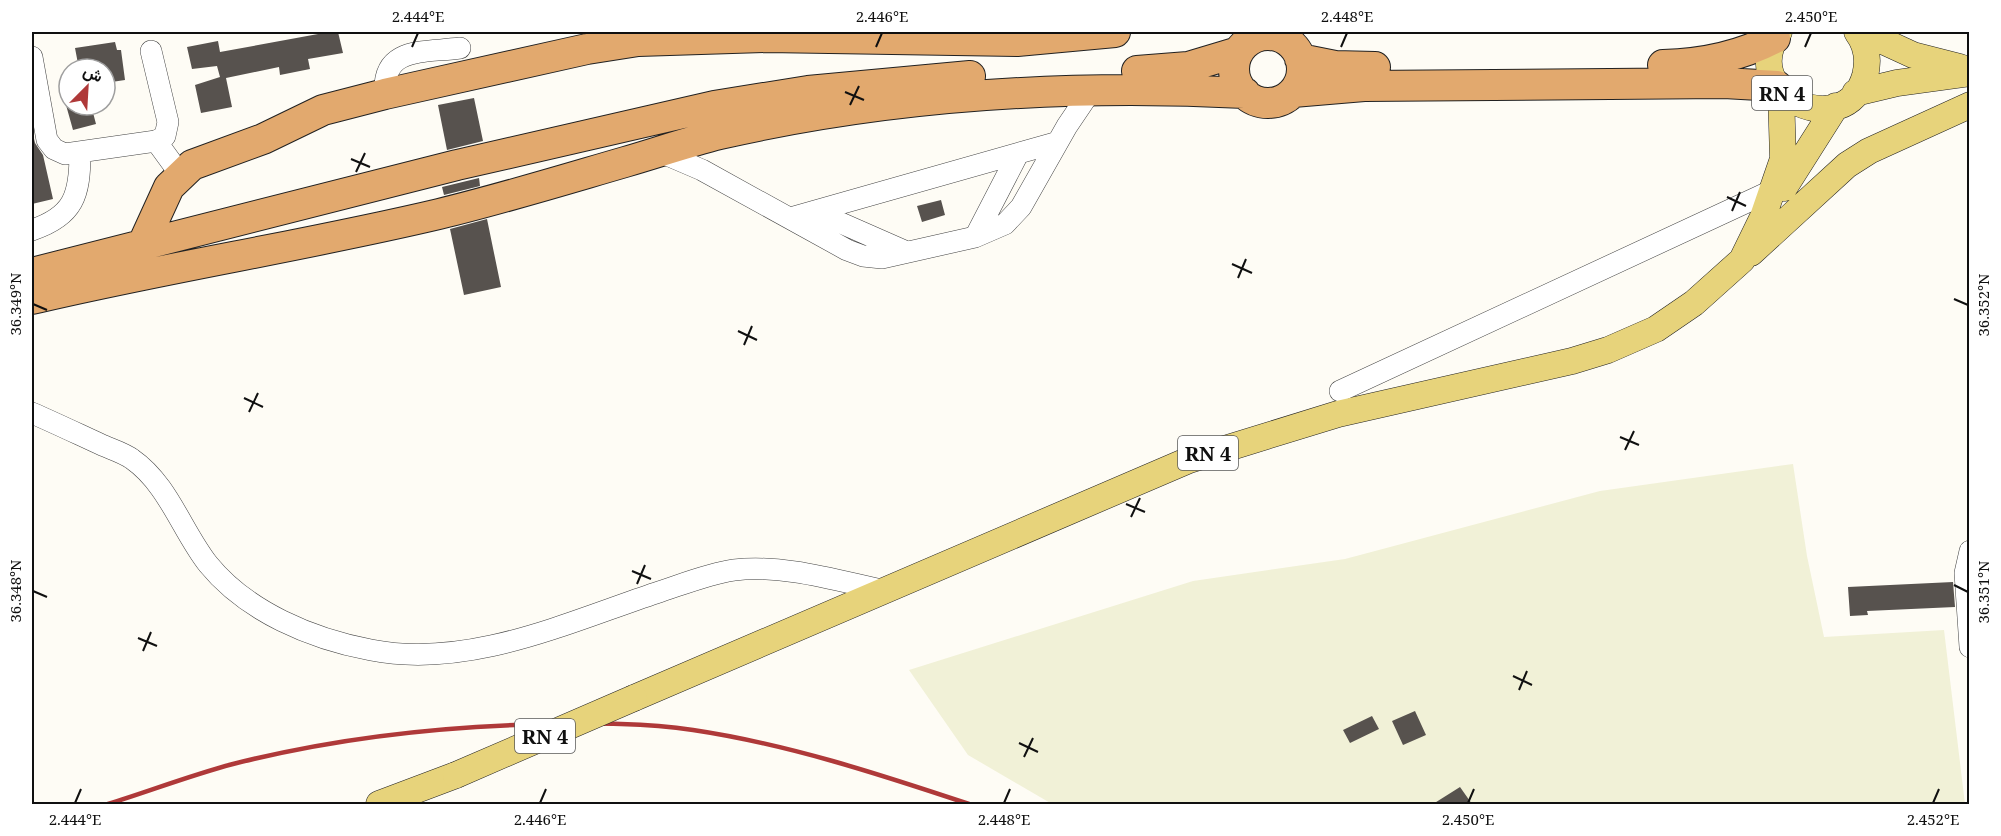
<svg xmlns="http://www.w3.org/2000/svg" width="2001" height="836" viewBox="0 0 2001 836" font-family="'Noto Serif',Vazirmatn,serif">
	<rect width="100%" height="100%" fill="#fefcf5"/>
	<!-- farmland -->
	<path fill="#f1f1d7" d="M1793,464L1807,556L1824,637L1944,630L1965,804H1052L968,755L909,670L1193,581L1345,559L1600,491Z"/>
	<!-- building -->
	<path fill="#57524e" d="M329,32H338L343,53L308,59L310,69L280,75L279,67L226,78L232,107L201,113L195,85L220,77L217,66L192,69L187,47L218,41L220,52Z
		M115,42L117,50H121L125,80L105,83V69H79L75,48Z
		M474,98L483,141L447,150L438,105Z
		M66,105H91L96,124L73,130Z
		M32,130L35,143L43,155L53,199L32,204Z
		M479,178L480,186L444,195L442,187Z
		M941,200L945,215L922,222L917,206Z
		M487,219L501,287L464,295L450,229Z
		M1953,582L1955,607L1867,611L1868,615L1850,616L1848,587Z
		M1415,711L1426,735L1403,745L1392,721Z
		M1372,716L1379,729L1350,743L1343,730Z
		M1460,787L1472,804H1433Z"/>
	<g fill="none" stroke-linecap="round" stroke-linejoin="round">
		<!-- minor casing -->
		<g stroke="#434343" stroke-width="22">
			<path id="minor" d="M32,57L47,140L54,149L65,154L156,141L165,136L168,122L151,51
				M385,94C382,46 424,53 460,48
				M156,141L180,174
				M660,152L702,170L847,250L863,256L882,258L975,237L1005,224L1021,207L1067,126L1092,89
				M816,212L907,252
				M790,218L1058,142
				M32,230C74,216 80,195 80,153
				M975,237L1018,154
				M1340,391L1773,190
				M32,413C55,423 78,434 102,445C111,449 124,453 132,459C168,484 182,531 208,564C247,612 312,639 371,650C468,669 566,623 656,593C681,585 707,574 734,570C784,564 838,581 886,591
				M1970,551L1965,573L1970,647"/>
		</g>
		<!-- major casing -->
		<g stroke="#212121" stroke-width="27">
			<path id="major" d="M1779,32C1735,95 1846,144 1865,76C1869,60 1867,45 1857,32
				M1863,32L1913,55L1960,67
				M1855,93L1897,83L1970,73
				M1784,188L1836,106
				M1751,253L1847,165L1869,151L1970,105
				M634,698L1189,460L1338,414L1572,361L1608,350L1656,329L1694,303L1742,260L1763,217L1783,159L1781,92
				M379,804L456,775"/>
		</g>
		<!-- highway casing -->
		<g stroke="#212121" stroke-width="32">
			<path id="highway" d="M1234 69a34 34 0 1 1 68 0a34 34 0 1 1-68 0Z
				M1300,59L1335,66L1375,67
				M1663,65C1703,64 1739,57 1775,38
				M1137,71L1188,67L1238,52
				M1293,92L1364,86L1724,83L1777,86
				M137,257L169,187L192,165L263,139L323,110L385,94L587,49L638,41L767,37L1017,41L1115,32
				M32,273L457,165L714,106L808,91L970,76
				M32,299C167,267 304,246 439,214C501,199 563,180 625,162C656,153 688,142 720,134C892,95 1069,84 1245,93"/>
		</g>
		<!-- minor -->
		<use href="#minor" stroke="#fff" stroke-width="21"/>
		<!-- major -->
		<use href="#major" stroke="#e7d37b" stroke-width="26"/>
		<!-- highway -->
		<use href="#highway" stroke="#e2a96e" stroke-width="30"/>
		<!-- rail -->
		<path stroke="#af3939" stroke-width="4.5" d="M108,804C150,791 191,775 233,764C335,738 443,726 548,724C597,723 645,723 693,730C787,744 879,774 969,804"/>
		<!-- major-bridge casing -->
		<g stroke="#212121" stroke-width="27" stroke-linecap="butt">
			<path id="major-bridge" d="M456,775L634,698"/>
		</g>
		<!-- major-bridge -->
		<use href="#major-bridge" stroke="#e7d37b" stroke-width="26"/>
	</g>
	<!-- ticks -->
	<path fill="none" stroke="#101010" stroke-width="2" d="M412,47L418,33M876,47L882,33M1341,47L1347,33M1805,47L1811,33M845,92L864,100M850,105L859,86M351,159L370,167M356,172L365,153M1727,197L1746,206M1732,211L1740,192M1232,264L1252,273M1238,278L1246,259M1954,299L1968,305M33,304L47,310M738,331L757,340M744,345L752,326M244,398L263,407M249,412L258,393M1620,437L1639,445M1625,450L1634,431M1126,504L1145,512M1131,517L1140,498M632,571L651,579M637,584L645,565M1954,585L1968,592M33,591L47,597M138,638L157,646M143,651L151,632M1513,676L1532,685M1519,690L1527,671M1019,743L1038,752M1024,757L1033,738M75,803L81,789M540,803L546,789M1004,803L1010,789M1468,803L1474,789M1933,803L1939,789"/>
	<g text-anchor="middle" dominant-baseline="central" stroke-width="6" stroke-linejoin="round" paint-order="stroke">
		<!-- shield labels -->
		<g fill="#fff" stroke="#585858" stroke-width="1.5">
			<rect x="1752" y="76" width="60" height="34" rx="4.5"/>
			<rect x="1178" y="436" width="60" height="34" rx="4.5"/>
			<rect x="515" y="719" width="60" height="34" rx="4.5"/>
		</g>
		<g font-size="20" font-weight="bold" fill="#101010">
			<text x="1782" y="93">RN 4</text>
			<text x="1208" y="453">RN 4</text>
			<text x="545" y="736">RN 4</text>
		</g>
	</g>
	<!-- border -->
	<rect width="2001" height="836" fill="none" stroke="#ffffff" stroke-width="66"/>
	<!-- north arrow -->
	<g transform="translate(87 87) rotate(24)"><circle r="28" fill="#ffffff" stroke="#9f9f9f" stroke-width="1.5"/>
	<path d="M0-4.5L10 22L0 15L-10 22Z" fill="#af3939"/>
	<text y="-9" font-size="16" font-weight="bold" text-anchor="middle" fill="#101010">ش</text>
	</g>
	<rect x="33" y="33" width="1935" height="770" fill="none" stroke="#101010" stroke-width="2"/>
	<g font-size="15" text-anchor="middle" fill="#101010">
		<text x="418" y="22">2.444°E</text>
		<text x="882" y="22">2.446°E</text>
		<text x="1347" y="22">2.448°E</text>
		<text x="1811" y="22">2.450°E</text>
		<text transform="translate(16 304) rotate(-90)" y="5">36.349°N</text>
		<text transform="translate(1984 305) rotate(-90)" y="5">36.352°N</text>
		<text transform="translate(16 591) rotate(-90)" y="5">36.348°N</text>
		<text transform="translate(1984 592) rotate(-90)" y="5">36.351°N</text>
		<text x="75" y="825">2.444°E</text>
		<text x="540" y="825">2.446°E</text>
		<text x="1004" y="825">2.448°E</text>
		<text x="1468" y="825">2.450°E</text>
		<text x="1933" y="825">2.452°E</text>
	</g>
</svg>
